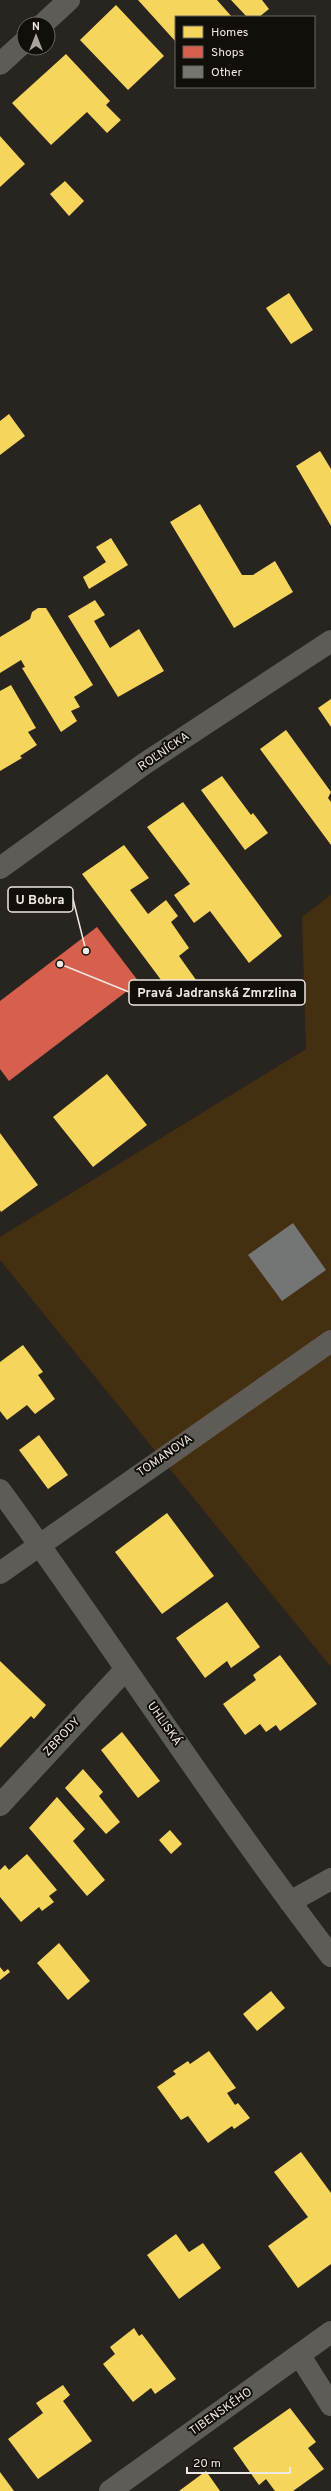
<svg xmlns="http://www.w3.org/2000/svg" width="331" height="2491" viewBox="0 0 331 2491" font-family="Overpass,sans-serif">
	<rect width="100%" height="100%" fill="#28241f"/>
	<!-- green -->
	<path fill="#443011" d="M331,895V1667L0,1260V1237L306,1049L302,917Z"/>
	<!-- homes -->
	<path fill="#f6d55c" d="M138,0H217L232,17H176V42Z
		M231,0H262L269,9L259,17H247Z
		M116,5L164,56L128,90L80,40Z
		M66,54L110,101L106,105L121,120L107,133L87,112L51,145L12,103Z
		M0,136L25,164L0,187Z
		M65,181L84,201L69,216L50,194Z
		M289,293L313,330L291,344L266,308Z
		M9,414L25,436L0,455V421Z
		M320,451L331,469V526L296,466Z
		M200,504L242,575H253L275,561L293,592L234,628L170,522Z
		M111,538L128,565L89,589L83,577L106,562L96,547Z
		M95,600L105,615L94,621L110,648L139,629L164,671L118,697L68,616Z
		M38,608H46L93,685L74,697L80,707L71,711L77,721L61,732L22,668L25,667L21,660L0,673V637L30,619L32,612Z
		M11,685L36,728L28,732L37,745L20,756L22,758L0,771V691Z
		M331,699V727L318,708Z
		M286,730L331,792L328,798L331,802V845L260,749Z
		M222,776L251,815L253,813L268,833L245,850L201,790Z
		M183,802L282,936L249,963L210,911L194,923L174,895L190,884L147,827Z
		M124,845L149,878L130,890L148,914L166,900L178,916L171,922L189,948L179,956L199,984L176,1000L82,874Z
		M107,1074L147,1125L93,1167L53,1117Z
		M0,1133L38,1185L1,1212L0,1210Z
		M23,1345L43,1372L38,1375L55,1399L35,1414L27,1405L7,1420L0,1411V1362Z
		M39,1435L68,1475L48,1489L19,1450Z
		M167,1513L214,1576L162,1614L115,1552Z
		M227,1602L260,1647L231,1668L227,1661L205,1678L176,1638Z
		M280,1655L317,1704L280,1731L276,1725L266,1732L260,1724L245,1735L223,1704L256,1680L253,1675Z
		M0,1661L46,1705L34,1719L31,1716L0,1748Z
		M122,1732L160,1781L138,1798L101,1750Z
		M83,1769L103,1792L99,1796L120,1822L106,1834L65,1788Z
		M57,1797L85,1829L73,1841L105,1880L87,1896L29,1828Z
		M170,1830L182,1844L171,1854L159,1840Z
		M27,1854L57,1890L49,1896L54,1902L42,1911L39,1907L21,1922L0,1897V1870L5,1865L9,1870Z
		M59,1943L90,1981L68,2000L37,1963Z
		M0,1967L4,1972L8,1969L10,1972L0,1980Z
		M271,1991L285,2008L257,2031L243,2014Z
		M209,2051L236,2088L227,2093L235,2105L238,2103L250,2118L234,2129L232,2126L208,2143L188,2116L181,2120L157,2087L176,2074L173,2071L188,2061L190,2064Z
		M301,2152L331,2193V2264L298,2288L268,2246L308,2217L274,2172Z
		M176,2234L189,2252L203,2243L221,2268L179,2299L147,2255Z
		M134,2328L139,2336L142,2334L176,2379L155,2394L151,2388L133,2402L103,2364L115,2354L110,2347Z
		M63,2385L70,2395L63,2401L92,2441L38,2479L8,2439L43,2413L36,2403Z
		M290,2408L316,2442L308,2448L324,2469L293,2491H275L266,2479L259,2485L233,2448Z
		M206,2471L220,2491H179Z
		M0,2472L14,2491H0Z"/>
	<!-- shops -->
	<path fill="#d6604d" d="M97,927L139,982L9,1081L0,1069V1001Z"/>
	<!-- building -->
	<path fill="#747675" d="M293,1223L326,1270L282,1301L248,1255Z"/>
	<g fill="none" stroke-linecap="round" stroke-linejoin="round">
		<!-- minor -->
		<path stroke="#5f5c58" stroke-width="22" d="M43,24L69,0
			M0,64L24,42
			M0,868L144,764L331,641
			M0,1490C112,1644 215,1805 331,1956
			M0,1573L331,1341
			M0,1805L125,1670
			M290,1902L331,1879
			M300,2356L331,2405
			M110,2491L331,2332"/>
	</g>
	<g text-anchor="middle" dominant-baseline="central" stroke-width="4" stroke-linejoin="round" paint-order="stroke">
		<!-- street labels -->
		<g font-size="12" fill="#ede8e1" stroke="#120f0a">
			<text transform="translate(164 752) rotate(-34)">ROĽNÍCKA</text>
			<text transform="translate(165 1456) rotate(-35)">TOMANOVA</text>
			<text transform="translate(164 1724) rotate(55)">UHLISKÁ</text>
			<text transform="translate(62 1737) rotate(-47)">ZBRODY</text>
			<text transform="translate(221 2412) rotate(-35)">TIBENSKÉHO</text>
		</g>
	</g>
	<!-- callouts -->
	<path fill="none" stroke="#ede8e1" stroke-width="1.5" d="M86 951L73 899M60 964L129 992"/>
	<g fill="#ede8e1" stroke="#120f0a" stroke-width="1.5">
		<circle cx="86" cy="951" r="4"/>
		<circle cx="60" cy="964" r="4"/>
	</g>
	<g fill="#120f0a" stroke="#ede8e1" stroke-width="1.5">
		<rect x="8" y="887" width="65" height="25" rx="4"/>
		<rect x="129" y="980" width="176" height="25" rx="4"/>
	</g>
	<g font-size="13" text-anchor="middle" font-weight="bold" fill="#ede8e1">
		<text x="40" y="904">U Bobra</text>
		<text x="217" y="997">Pravá Jadranská Zmrzlina</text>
	</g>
	<!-- legend -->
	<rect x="175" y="16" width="140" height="72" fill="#120f0a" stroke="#6a6660"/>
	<rect x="183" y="26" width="20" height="12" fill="#f6d55c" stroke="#6a6660"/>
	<text x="211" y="36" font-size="12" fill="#ede8e1">Homes</text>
	<rect x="183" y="46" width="20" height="12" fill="#d6604d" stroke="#6a6660"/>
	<text x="211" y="56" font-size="12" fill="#ede8e1">Shops</text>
	<rect x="183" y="66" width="20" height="12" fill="#747675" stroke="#6a6660"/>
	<text x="211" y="76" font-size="12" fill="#ede8e1">Other</text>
	<!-- north arrow -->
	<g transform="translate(36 36)"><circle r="19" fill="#120f0a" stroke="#6a6660"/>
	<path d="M0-3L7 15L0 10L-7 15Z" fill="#a8a39d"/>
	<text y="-6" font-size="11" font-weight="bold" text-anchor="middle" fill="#ede8e1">N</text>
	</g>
	<!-- scale -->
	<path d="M187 2467v6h103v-6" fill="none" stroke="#ede8e1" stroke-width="2"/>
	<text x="193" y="2467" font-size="12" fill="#ede8e1" stroke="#120f0a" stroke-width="3" paint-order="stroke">20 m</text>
</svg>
